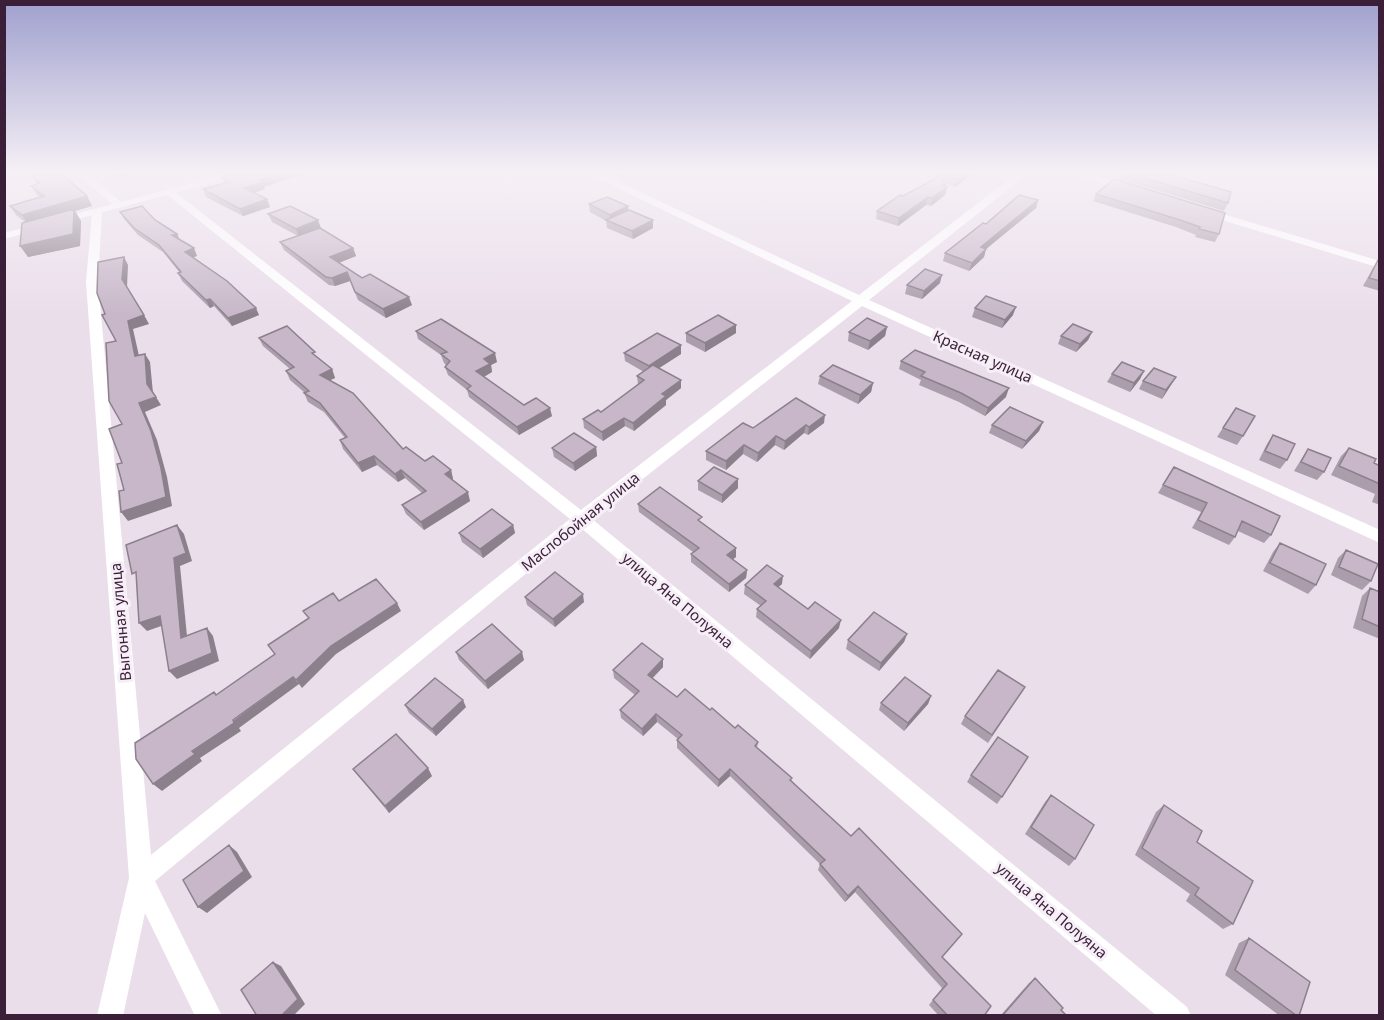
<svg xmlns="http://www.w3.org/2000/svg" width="1384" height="1020" viewBox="0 0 1384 1020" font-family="'Noto Sans',sans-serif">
	<rect width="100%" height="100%" fill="#eadeeb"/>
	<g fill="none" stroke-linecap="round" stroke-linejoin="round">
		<!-- minor -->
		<path fill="#fff" fill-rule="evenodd" d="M74,172H86L126,206L117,208Z
			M584,172H598L859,295L1018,172H1030L869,300L1380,530V543L862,306L592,519L1187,1007L1191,1016H1157L581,528L155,881L222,1016H195L145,913L123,1016H97L129,878L86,282L92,213L97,210L102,213L98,282L151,855L570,519L165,193L174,191L581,510L852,301Z"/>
		<!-- tertiary -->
		<path fill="#fff" fill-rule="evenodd" d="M233,172H251L4,239V233Z
			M1071,172H1087L1134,189L1125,191Z
			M1203,208L1380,261V268L1199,213V209Z"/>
	</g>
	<!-- wall -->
	<path fill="#ab9dac" d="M31,172H59L87,196L92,206L75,211L81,221L80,246L28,257L25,222L16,215L10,206L40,197L37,195L31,186L37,184L30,173H31Z
		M609,172H628L625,178Z
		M935,172H975L955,187L945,183L944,186L947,187L945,195L931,206L926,205L898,226L876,219L877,211L934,180Z
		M1122,172H1162L1228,203L1224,211L1120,179Z
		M220,174L264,187L265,189L254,193L267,199L270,207L243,216L206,197L203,189L225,183Z
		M1114,179L1219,234L1215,242L1195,237L1196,235L1176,227L1093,201L1096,194Z
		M1038,200L1036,208L986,249L984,257L969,271L943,261L945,253L986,224Z
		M589,204L628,210L653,220V228L633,239L607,228L606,221L590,212Z
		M120,212L155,220L177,234L180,240L197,256L193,257L259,315L232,326L214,306L210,308L182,281L178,273H180L163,252L138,235L124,219Z
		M268,214L321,228L353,248L356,256L339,263L362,278L412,305L386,318L358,300L350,281L335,286L329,285L284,250L280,242L298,236L272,222Z
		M1378,260H1380V291L1363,286L1373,268Z
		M940,283L922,299L905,294L907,285Z
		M975,308L1013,315L1002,328L972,317Z
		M736,325V333L705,352L686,342V333Z
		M887,327L885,336L868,350L848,341L849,332Z
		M416,331L497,362L491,365L492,372L484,377L524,405L552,416L519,435L469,397L467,390L448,375L445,367L446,365L444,363L441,355L418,339Z
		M1092,332L1088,340L1076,352L1058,344L1061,336Z
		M259,338L318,358L332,369L335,378L330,380L403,449L425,461L451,470L453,479L452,480L470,501L424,530L406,514L402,505L422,493L405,478L398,482L377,465L362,472L343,449L340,440L345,438L324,412L308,402L304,393H305L290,380L286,371L290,369L263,346Z
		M624,353L681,354L659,368L681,388L666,400V405L634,431L625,426L603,441L584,428L583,419L601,412L638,385L637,376L644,372L625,361Z
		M901,361L1006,397L985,416L959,402L919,385L921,380L899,369Z
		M1144,371L1140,379L1130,392L1107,382L1112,374Z
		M820,376L873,383L871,392L858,404L818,384Z
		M1176,377L1162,399L1139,389L1143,381Z
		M1236,408L1243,436L1237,445L1217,437Z
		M1043,422L1039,431L1022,449L989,433L992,425Z
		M824,423L808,435L804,433L784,450L775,445L757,462L743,454L726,470L706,460V451L753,428Z
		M1273,435L1287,460L1280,469L1259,460L1267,444Z
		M596,447L597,456L575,471L554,457L552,448Z
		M1349,448L1374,463L1380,466V505L1372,502L1375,494L1331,475L1341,456Z
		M1308,449L1324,472L1317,480L1294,471L1302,458Z
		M1174,467L1271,535L1264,543L1238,531L1235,537L1229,545L1192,528L1201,512L1158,493Z
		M698,481L738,488L722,503L698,490Z
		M638,504L702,523L736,548V557L732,559L747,570L746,578L729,592L691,562V554L693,552L639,512Z
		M513,525L515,533L483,558L462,542L459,533Z
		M1280,543L1316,585L1308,594L1263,571L1273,552Z
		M1346,550L1371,581L1362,590L1331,575L1338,558Z
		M782,584L778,587L808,609L839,628L810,659L756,617L757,609L761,606L744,594L745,585Z
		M1370,588L1380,592V639L1353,628L1362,596Z
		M525,597L584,602L555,627L527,605Z
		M907,634L904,642L879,671L846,649L848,640Z
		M456,652L524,660L488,689L459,660Z
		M663,667L653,678L677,697L735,728L758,742L757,748L792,781L942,957L984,1016H939L929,1005L942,988L855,892L845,902L818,870L820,864L730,776L718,787L677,748V740L678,739L657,722L643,736L621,718L620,710L635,695L614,678L613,670Z
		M1025,687L988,743L961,724L965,716Z
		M931,696L928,704L904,731L879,710L881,703Z
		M405,705L466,707L436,736L409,713Z
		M353,769L432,776L389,813Z
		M971,775L1002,797L997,804L967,782Z
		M1051,795L1075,859L1069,866L1025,834L1045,802Z
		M1164,805L1197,842L1233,924L1223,929L1186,901L1190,894L1135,855L1156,812Z
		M1249,938L1299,1016H1280L1225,975L1239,943Z
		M1035,978L1061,1010L1067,1016H1000L1029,983Z"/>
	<!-- shaded-wall -->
	<path fill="#8b808c" d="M115,172H134L118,177Z
		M284,172H310L264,187L265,189L247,195L244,188L260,180Z
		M967,172H975L955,187L957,179Z
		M945,184L943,190L947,187L945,195L931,206L932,198Z
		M87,196L92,206L75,211L81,221L80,246L28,257L20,246L28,224L22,215Z
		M928,197L926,205L898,226L899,218Z
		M267,199L270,207L243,216L240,209Z
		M1038,200L1036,208L986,249L984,257L969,271L972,263L981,247Z
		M628,206L629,214L610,222V215Z
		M318,220L321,228L299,237L296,229Z
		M653,220V228L633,239L632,231Z
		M177,234L180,241L172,235Z
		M194,248L197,256L189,259L185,252Z
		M353,248L356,256L333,265L330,257Z
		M124,257L128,265L127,287L122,279Z
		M347,272L350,281L335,286L332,278Z
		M942,275L940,283L922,299L924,291Z
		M409,297L412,305L386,318L383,309Z
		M210,299L214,306L210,308L206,300Z
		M1016,307L1013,315L1002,328L1005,320Z
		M256,308L259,315L232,326L228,318Z
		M144,315L149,324L133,329L141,365L135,356L128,321Z
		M736,325V333L705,352V343Z
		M887,327L885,336L868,350L870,341Z
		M1092,332L1088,340L1076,352L1080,344Z
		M681,345V354L650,374L649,366Z
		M495,353L497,362L491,365L492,372L478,380L476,371L484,359Z
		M145,354L150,362L153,393L147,384Z
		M332,369L335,378L324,383L320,375Z
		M1144,371L1140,379L1130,392L1134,383Z
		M1176,377L1171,385L1162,399L1166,390Z
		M681,380V388L666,400V405L634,431L633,423L662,394Z
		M873,383L871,392L858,404L860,395Z
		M1009,388L1006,397L985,416L988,408Z
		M156,397L161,405L145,412L157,440L167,477L172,506L128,521L121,512L139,403Z
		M550,408L552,416L519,435L517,427Z
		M825,415L824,423L808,435L809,427Z
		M624,418L625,426L603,441L602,432Z
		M1043,422L1039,431L1022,449L1026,441Z
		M806,425L804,433L784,450L785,441Z
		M776,436L775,445L757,462L758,453Z
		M744,445L743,454L726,470V461Z
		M596,447L597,456L575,471L573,463Z
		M374,456L377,465L362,472L358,463Z
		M401,470L405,478L398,482L395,474Z
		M451,470L453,479L448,482L445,474Z
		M738,479V488L722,503V495Z
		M468,492L470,501L424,530L421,522Z
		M177,525L184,534L192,561L180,566L188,646L181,638L174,558Z
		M513,525L515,533L483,558L480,549Z
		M736,548V557L727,564V555Z
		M747,570L746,578L729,592V584Z
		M783,576L782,584L773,592L774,584Z
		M583,594L584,602L555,627L553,619Z
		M397,603L401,611L336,654L302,688L296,680L331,646Z
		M160,616L167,624L147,631L139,623Z
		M841,620L839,628L810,659L811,651Z
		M207,628L213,636L219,661L177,679L169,671Z
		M907,634L904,642L879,671L881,663Z
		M522,652L524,660L488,689L485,681Z
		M663,659V667L648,682V675Z
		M293,677L299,684L239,728L241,731L200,758L202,761L162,791L153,784L192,751Z
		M931,696L928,704L904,731L908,723Z
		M463,700L466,707L436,736L432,729Z
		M656,714L657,722L643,736L642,729Z
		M428,768L432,776L389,813L385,806Z
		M730,769V776L718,787L719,780Z
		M229,845L237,852L252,877L207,913L198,907Z
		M858,886L855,892L845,902L848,896Z
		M273,962L281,966L305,1004L293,1016H281Z"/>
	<!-- building -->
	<path fill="#c7b7c8" stroke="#8b808c" stroke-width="1.5" d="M33,172H59L87,196L22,215L10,206L44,196L31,186L40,183L30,173Z
		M228,172H284L260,180L262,182L244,188L267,199L240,209L203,189L229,182L220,174Z
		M935,172H967L957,179Z
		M1125,172H1162L1231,192L1228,203Z
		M940,176L945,184L943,185L947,187L932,198L928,197L899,218L877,211L900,195L903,196Z
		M1114,179L1225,213L1219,234L1199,229L1200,227L1180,220L1096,194Z
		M1019,195L1038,200L981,247L986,249L972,263L945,253L983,223L986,224Z
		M607,197L628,206L610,215L589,204Z
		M142,206L155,220L177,234L172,235L194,248L185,252L227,281L256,308L228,318L210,299L206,300L178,273L181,272L159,245L134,228L120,212Z
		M290,206L318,220L296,229L268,214Z
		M74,209L73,234L20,246L22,223Z
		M629,210L653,220L632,231L606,220Z
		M320,228L353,248L330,257L362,278L370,274L409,297L383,309L355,292L347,272L332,278L326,277L280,242Z
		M124,257L122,279L144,315L128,321L135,356L145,354L147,384L156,397L139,403L151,431L161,468L166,497L121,512L119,491L124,490L117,464L122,463L109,429L122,424L109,401L106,343L116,341L102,315L105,314L97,293L98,262Z
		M1378,260H1380V281L1369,278Z
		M925,269L942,275L924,291L907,285Z
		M986,296L1016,307L1005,320L975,308Z
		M718,315L736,325L705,343L686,333Z
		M867,318L887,327L870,341L849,332Z
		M441,319L495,353L484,359L490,364L476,371L524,405L536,398L550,408L517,427L467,389L471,386L445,367L450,361L441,354L447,352L416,331Z
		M1073,324L1092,332L1080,344L1061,336Z
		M287,326L315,352L312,353L332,369L320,375L353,393L403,449L406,447L425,461L433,456L451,470L445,474L468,492L421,522L402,505L426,491L401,470L395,474L374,456L358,463L340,440L347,437L320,403L304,393L309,391L286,371L294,367L259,338Z
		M657,333L681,345L649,366L624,353Z
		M915,350L1009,388L988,408L961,393L921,376L925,372L901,361Z
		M1122,362L1144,371L1134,383L1112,374Z
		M653,365L681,380L662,394L666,396L633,423L624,418L602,432L583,419L598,410L601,412L644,380L637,376Z
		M833,365L873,383L860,395L820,376Z
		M1154,368L1176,377L1166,390L1143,381Z
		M796,398L825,415L809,427L806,425L785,441L776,436L758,453L744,445L726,461L706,451L743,423L753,428Z
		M1010,407L1043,422L1026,441L992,425Z
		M1236,408L1255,416L1243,436L1223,428Z
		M574,433L596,447L573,463L552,448Z
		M1273,435L1295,444L1287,460L1265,451Z
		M1349,448L1376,459L1374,463L1380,466V484L1339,466Z
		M1308,449L1331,458L1324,472L1301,462Z
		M714,467L738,479L722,495L698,481Z
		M1174,467L1280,516L1271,535L1242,521L1235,537L1198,520L1207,503L1163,485Z
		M660,487L702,517L698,520L736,548L727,555L747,570L729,584L691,554L699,548L638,504Z
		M492,509L513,525L480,549L459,533Z
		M177,525L186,553L174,558L181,638L207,628L212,653L169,671L160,616L139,623L136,572L132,574L126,545Z
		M1280,543L1326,564L1316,585L1270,563Z
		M1346,550L1378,564L1371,581L1339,567Z
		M767,565L783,576L774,584L808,609L815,602L841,620L811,651L757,609L766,601L745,585Z
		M555,572L583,594L553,619L525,597Z
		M376,579L397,603L331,646L296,680L293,677L233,720L234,723L192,751L195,754L153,784L136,759L135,743L214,692L216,695L275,654L268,645L309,618L303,611L333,593L339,601Z
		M1370,588L1380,592V627L1362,619Z
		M874,612L907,634L881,663L848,640Z
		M492,624L522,652L485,681L456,652Z
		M642,643L663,659L648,675L677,697L685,689L710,710L712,708L735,728L738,725L758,742L755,746L792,778L790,780L851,836L859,828L962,934L942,957L991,1006L984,1016H948L933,1000L947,984L858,886L848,896L820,864L825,860L730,769L719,780L677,740L682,735L656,714L642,729L620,710L639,691L613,670Z
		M998,670L1025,687L992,735L965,716Z
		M905,677L931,696L908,723L881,703Z
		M435,678L463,700L432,729L405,705Z
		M396,734L428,768L385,806L353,769Z
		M998,737L1028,757L1002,797L971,775Z
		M1051,795L1094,825L1075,859L1031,827Z
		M1164,805L1202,831L1197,842L1253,881L1233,924L1195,895L1199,888L1142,848Z
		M229,845L244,871L198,907L183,880Z
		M1249,938L1310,982L1299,1016H1297L1235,970Z
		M273,962L298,999L281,1016H257L241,990Z
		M1035,978L1063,1008L1061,1010L1067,1016H1002Z"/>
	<!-- sky -->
	<linearGradient id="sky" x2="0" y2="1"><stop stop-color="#9fa0ce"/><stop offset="0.55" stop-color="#f6f0f6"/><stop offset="1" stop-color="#f6f0f6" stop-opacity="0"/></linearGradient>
	<rect width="1384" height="315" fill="url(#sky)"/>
	<g text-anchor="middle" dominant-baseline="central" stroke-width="6" stroke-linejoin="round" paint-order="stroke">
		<!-- street labels -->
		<g font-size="15" fill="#3b1f38" stroke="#f6eff7">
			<text transform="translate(983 356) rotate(24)">Красная улица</text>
			<text transform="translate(580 521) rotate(-39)">Маслобойная улица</text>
			<text transform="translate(678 600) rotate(40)">улица Яна Полуяна</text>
			<text transform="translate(120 622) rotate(-95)">Выгонная улица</text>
			<text transform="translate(1052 910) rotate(40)">улица Яна Полуяна</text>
		</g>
	</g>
	<!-- border -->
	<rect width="1384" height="1020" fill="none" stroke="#3b1f38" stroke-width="12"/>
</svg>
